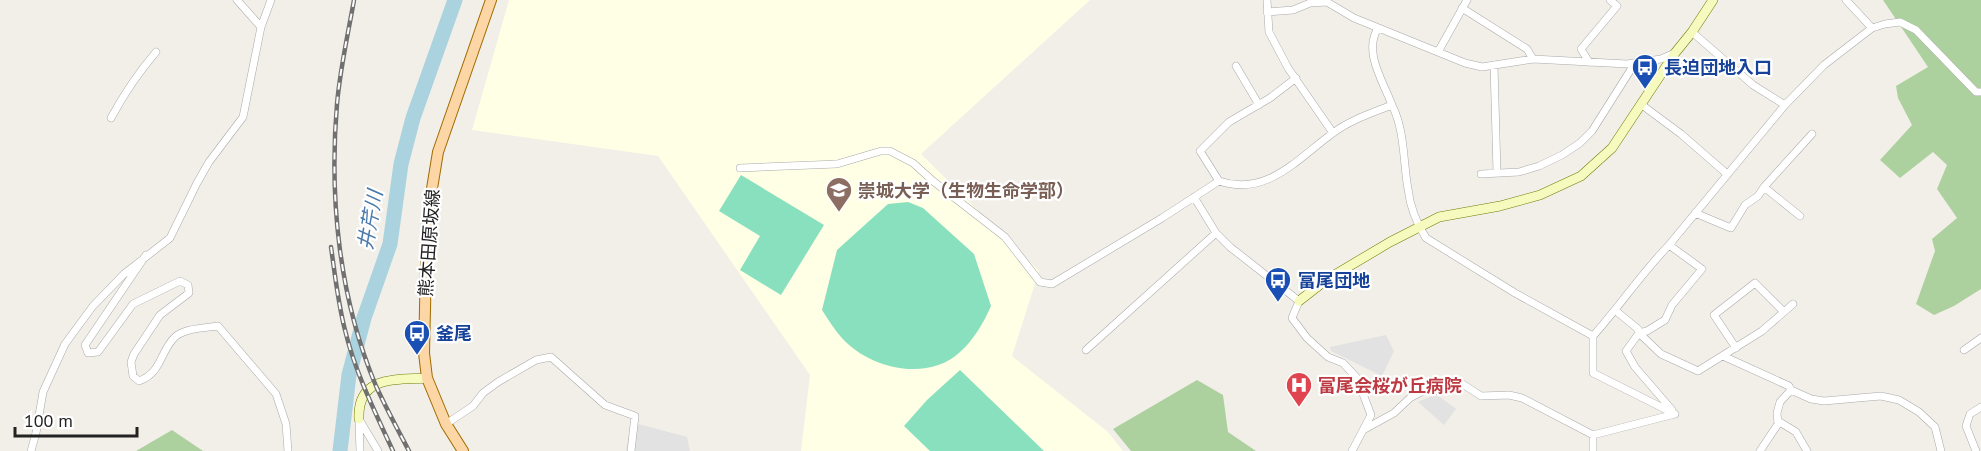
<svg xmlns="http://www.w3.org/2000/svg" width="1981" height="451" viewBox="0 0 1981 451" font-family="'PT Sans','Noto Sans JP',sans-serif">
	<rect width="100%" height="100%" fill="#f2efe9"/>
	<!-- education -->
	<path fill="#ffffe5" d="M509,0H1090L921,154L1039,271L1012,356L1108,432L1123,451H801L810,375L658,156L472,130Z"/>
	<!-- forest -->
	<path fill="#add19e" d="M1883,0H1981V289L1954,306L1934,315L1916,304L1935,251L1932,239L1957,218L1937,189L1947,165L1933,152L1900,178L1880,160L1912,125L1898,98L1896,86L1928,67Z
		M1197,380L1223,395L1228,432L1256,451H1131L1113,429Z
		M172,430L203,451H136Z"/>
	<!-- pitch -->
	<path fill="#88e0be" d="M741,175L824,225L781,295L740,270L760,236L719,211Z
		M908,202L923,208L974,254L991,306C984,322 973,341 960,352C927,383 868,368 841,337C834,329 828,319 822,310L837,250L888,204Z
		M960,370L1044,451H930L904,426L927,400Z"/>
	<!-- parking -->
	<path fill="#e2e2e2" d="M1386,335L1394,351L1382,376L1331,351L1330,347Z
		M1436,394L1456,409L1444,425L1418,402Z
		M631,422L687,437L690,451H626Z"/>
	<g fill="none" stroke-linecap="round" stroke-linejoin="round">
		<!-- river -->
		<path stroke="#aad3df" stroke-width="15" d="M340,451L349,375L364,318L390,244L401,164L413,118L455,0"/>
		<!-- street casing -->
		<g stroke="#a9a9a9" stroke-width="8">
			<path id="street" d="M237,0L261,27
				M1267,0L1269,32L1288,68L1333,133
				M1846,0L1872,28
				M1462,8L1527,49L1533,59
				M1267,12L1293,10L1310,3L1327,2L1354,18L1465,63L1482,67L1533,59L1627,64L1661,59L1675,53
				M1378,28C1363,52 1383,81 1392,105
				M1692,32L1753,85L1785,105
				M1438,52L1467,0
				M1589,62L1581,49L1617,6L1610,0
				M1494,65L1497,173
				M1236,66L1259,105
				M1642,105L1681,134L1727,174
				M111,118C124,94 138,73 156,52
				M740,168L837,164L881,151H890L913,163L933,181L1005,237L1040,282L1052,284L1162,218L1219,181L1200,151L1229,122L1270,98L1296,78
				M1481,174L1519,172L1539,166L1562,155L1580,143L1592,131L1635,63
				M1219,181C1267,197 1297,159 1333,133C1350,120 1372,113 1392,105C1405,131 1403,161 1408,189C1410,206 1417,224 1426,238L1515,293L1593,336
				M1194,197L1216,233L1230,247L1299,301L1292,318L1307,338L1328,357L1343,363L1357,378L1371,415L1352,451
				M1695,213L1731,228L1745,205L1758,196L1764,187
				M1800,216L1764,187L1812,134
				M146,255L85,345L88,353L98,352L133,304L180,281L188,285L189,293L160,315L134,354L131,362L133,376L139,381C162,373 160,351 175,337C185,328 205,328 218,326L276,394L286,424L288,451
				M1616,311L1638,329L1639,333L1647,331L1665,320L1672,305L1702,269L1669,245
				M1736,348L1714,315L1755,283L1784,312
				M1086,350L1216,233
				M1964,350L1981,338
				M1723,356L1789,386L1791,390L1811,399L1824,401L1881,396L1899,400L1919,412L1935,427L1941,451
				M1672,410L1635,367L1626,351L1639,333L1661,354L1698,371L1762,331L1793,304
				M1675,414L1593,373V336C1619,307 1641,274 1669,245L1785,105L1824,65L1872,28L1885,24L1900,22L1916,30L1976,92H1981
				M359,419L378,451
				M1778,421L1796,432L1807,451
				M359,422L360,451
				M446,424L473,406L483,393L498,382L536,360L551,357L605,405L635,416L631,451
				M1365,429L1394,413L1410,398L1423,391H1435L1461,383L1481,396L1509,395L1522,398L1593,435L1675,414
				M31,451L36,433L43,392L65,344L93,306L124,274L170,238L197,183L209,162L243,117L261,27L271,0
				M1593,451V435
				M1760,451L1778,424L1777,413L1780,402L1791,390
				M1976,451L1966,426L1970,414L1981,407"/>
		</g>
		<!-- secondary casing -->
		<g stroke="#707d05" stroke-width="10">
			<path id="secondary" d="M1299,301L1326,280L1390,242L1439,217L1500,206L1540,195L1581,176L1612,148L1675,53L1692,32L1713,0
				M359,419C357,375 396,380 427,378"/>
		</g>
		<!-- primary casing -->
		<g stroke="#a06b00" stroke-width="12">
			<path id="primary" d="M463,451L446,424L427,378L424,353L427,219L438,152L491,0"/>
		</g>
		<!-- street -->
		<use href="#street" stroke="#fff" stroke-width="7"/>
		<!-- secondary -->
		<use href="#secondary" stroke="#f7fabf" stroke-width="9"/>
		<!-- primary -->
		<use href="#primary" stroke="#fcd6a4" stroke-width="10"/>
		<!-- rail casing -->
		<g stroke="#707070" stroke-width="4.5">
			<path id="rail" d="M354,0C348,34 340,69 337,104C329,198 339,298 376,386C386,408 398,430 409,451
				M331,247C335,275 338,303 345,330C355,372 375,412 393,451"/>
		</g>
		<!-- rail -->
		<use href="#rail" stroke="#fff" stroke-width="2" stroke-dasharray="7" stroke-linecap="butt"/>
	</g>
	<!-- icons -->
	<defs>
		<g id="bus-pin" transform="scale(1.35)"><path d="M0 17L-7.5 6A9.5 9.5 0 1 1 7.5 6Z" fill="#1a4fb4" stroke="#fff"/><path d="M-5-6H5V4H4V6H2V4H-2V6H-4V4H-5ZM-3.5-4V0h7V-4ZM-3.5 1.2v1.5H-2V1.2ZM2 1.2v1.5H3.5V1.2Z" fill="#fff"/></g>
		<g id="university-pin" transform="scale(1.35)"><path d="M0 17L-7.5 6A9.5 9.5 0 1 1 7.5 6Z" fill="#8d6e63" stroke="#fff"/><path d="M0-5L7-2L0 1L-7-2ZM-4 1L0 2.5L4 1V4Q0 6-4 4Z" fill="#fff"/></g>
		<g id="hospital-pin" transform="scale(1.35)"><path d="M0 17L-7.5 6A9.5 9.5 0 1 1 7.5 6Z" fill="#e0444e" stroke="#fff"/><path d="M-5-5h3v3.5h4V-5h3V5h-3V1.5h-4V5h-3Z" fill="#fff"/></g>
	</defs>
	<g fill-rule="evenodd">
		<use href="#bus-pin" x="1645" y="67"/>
		<use href="#university-pin" x="839" y="190"/>
		<use href="#bus-pin" x="1278" y="280"/>
		<use href="#bus-pin" x="417" y="333"/>
		<use href="#hospital-pin" x="1299" y="385"/>
	</g>
	<g text-anchor="middle" dominant-baseline="central" stroke-width="4.5" stroke-linejoin="round" paint-order="stroke">
		<!-- transit labels -->
		<g font-size="18" font-weight="bold" fill="#164399" stroke="#fff" text-anchor="start">
			<text x="1664" y="67">長迫団地入口</text>
			<text x="1298" y="280">富尾団地</text>
			<text x="436" y="333">釜尾</text>
		</g>
		<!-- education labels -->
		<g font-size="18" font-weight="bold" fill="#785e54" stroke="#fff" text-anchor="start">
			<text x="858" y="190">崇城大学（生物生命学部）</text>
		</g>
		<!-- street labels -->
		<g font-size="18" fill="#222" stroke="#fff">
			<text transform="translate(429 243) rotate(-86)">熊本田原坂線</text>
		</g>
		<!-- health labels -->
		<g font-size="18" font-weight="bold" fill="#be3a42" stroke="#fff" text-anchor="start">
			<text x="1318" y="385">富尾会桜が丘病院</text>
		</g>
		<!-- water labels -->
		<g font-size="20" font-style="italic" fill="#4a7aab" stroke="#fff">
			<text transform="translate(370 220) rotate(-80)">井芹川</text>
		</g>
	</g>
	<!-- scale -->
	<path d="M15 427v9h122v-9" fill="none" stroke="#222222" stroke-width="3"/>
	<text x="24" y="427" font-size="18" fill="#222222" stroke="#ffffff" stroke-width="4.5" paint-order="stroke">100 m</text>
</svg>
